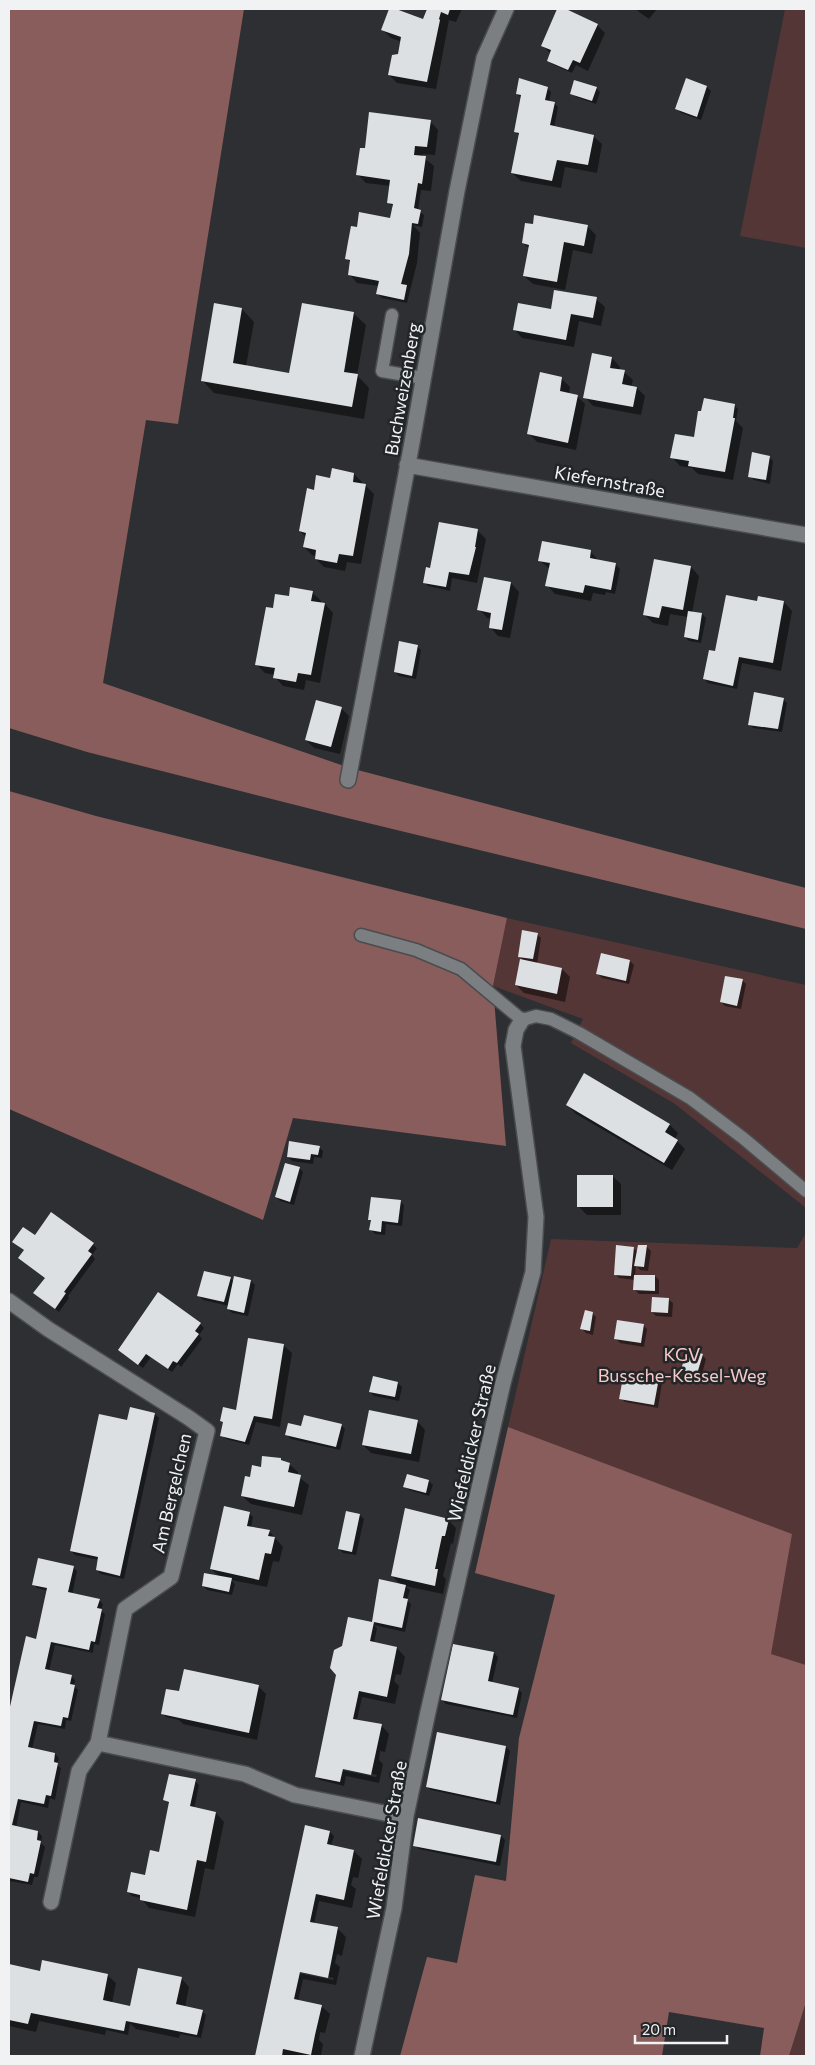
<svg xmlns="http://www.w3.org/2000/svg" width="815" height="2065" viewBox="0 0 815 2065" font-family="Commissioner,sans-serif">
	<rect width="100%" height="100%" fill="#2d2f32"/>
	<!-- green -->
	<path fill="#543636" d="M785,9H806V248L740,236Z
		M507,918L806,985V1208L675,1104L571,1043L583,1019L493,986Z
		M806,1233V1665L771,1655L508,1427L551,1239L797,1248Z
		M806,2002V2056H789Z"/>
	<!-- forest -->
	<path fill="#885d5c" d="M9,9H244L178,424L146,420L103,683L350,768L806,888V929L339,816L87,752L9,728Z
		M9,791L96,816L507,918L493,986L506,1146L293,1118L263,1220L9,1109Z
		M508,1427L792,1534L771,1654L806,1665V2002L789,2056H760L764,2028L669,2012L662,2056H400L427,1957L457,1963L475,1875L506,1881L519,1738L555,1595L475,1573Z"/>
	<!-- shadow -->
	<path fill="#0007" fill-rule="evenodd" d="M391,9L424,21L427,12L424,9H462L456,22L449,20L436,89L397,83L389,75L399,55L402,42L391,38L382,29Z
		M559,9H563L597,25L605,33L588,71L576,65L572,73L552,64L549,60L551,54L542,45Z
		M635,9H657L649,19Z
		M687,80L707,87L711,91L701,120L681,113L677,109Z
		M547,88L551,92L549,102L554,103L558,107L554,128L593,136L602,144L597,173L565,167L561,188L521,181L512,173L519,136L515,131L521,98L517,94Z
		M596,88L600,92L596,104L576,97L572,93Z
		M430,121L438,130L435,155L423,154V157L434,166L431,191L421,190L418,210L424,215L422,227L413,225L420,233L417,263L407,303L382,298L378,294L379,286L357,283L349,274L351,263L346,258L358,228L395,221L393,207L389,202L391,186L366,183L358,175L366,150Z
		M587,226L596,235L592,254L573,250L565,290L533,284L524,276L530,249L523,243Z
		M596,299L605,307L601,326L579,321L574,347L522,338L514,329Z
		M215,305L242,309L254,322L246,366L290,374L353,313L366,325L357,375L369,388L364,419L214,393L202,380Z
		M612,358L620,367L619,371L624,372L633,380L631,387L637,388L645,396L641,415L593,406L585,397Z
		M561,378L570,387L569,394L577,396L585,404L576,450L537,442L529,434Z
		M734,405L738,409L736,421L743,428L733,480L698,474L692,468L680,466L672,457L695,439L705,413Z
		M769,457L773,461L770,484L754,480L750,476Z
		M354,474L362,482V485L366,486L374,494L361,564L347,562L345,571L324,567L316,559V556L312,555L304,547L306,537L300,531L315,491L331,479Z
		M477,530L486,539L477,583L452,578L450,591L428,586L424,582L433,570Z
		M591,552L599,561L616,565L620,569L615,594L606,592L605,595L593,593L591,601L555,594L547,585L550,569L540,561Z
		M691,567L699,576L692,613L702,614L706,618L701,643L689,641L685,637L688,617L670,614L668,626L653,623L644,614Z
		M511,583L519,592L510,638L498,636L490,627L492,619L487,618L479,609Z
		M313,593L321,601V603L325,604L333,613L320,683L306,680L304,690L283,686L275,677V675L265,673L256,664L274,610L290,598Z
		M759,598L784,602L792,611L781,671L742,663L737,689L708,683L704,679L716,653L758,603Z
		M417,646L421,650L416,679L399,676L395,672Z
		M783,699L787,703L782,732L753,728L749,724Z
		M341,708L349,716L340,754L314,748L306,740Z
		M537,934L541,938L537,964L562,969L570,977L565,1002L524,993L516,985L522,959L519,956Z
		M630,961L634,965L629,984L602,978L598,974Z
		M742,980L746,984L741,1009L725,1006L721,1002Z
		M585,1075L670,1125L678,1133L675,1139L685,1149L672,1170L576,1114L567,1105Z
		M319,1147L323,1151L322,1158L314,1157L313,1164L292,1161L288,1157Z
		M299,1168L303,1172L294,1205L280,1201L276,1197Z
		M612,1176L621,1184V1215H587L578,1206Z
		M400,1201L404,1205L402,1226L386,1224L385,1235L375,1234L371,1230L372,1222L369,1219Z
		M52,1214L97,1248L92,1255L95,1259L68,1296L69,1298L59,1312L39,1297L46,1278L25,1251L18,1246L35,1237Z
		M639,1246L647,1247L651,1251L648,1271L640,1270L636,1266L635,1276H655L659,1280V1294H639L635,1290V1280L619,1278L615,1274L633,1248L638,1252Z
		M230,1278L234,1282L235,1278L251,1281L255,1285L248,1316L232,1313L228,1309L229,1306L203,1300L199,1296Z
		M669,1300L673,1303L672,1317L656,1316L652,1312Z
		M592,1313L596,1317L593,1335L586,1333L582,1329Z
		M200,1324L204,1328L199,1335L202,1339L181,1367L178,1364L172,1372L151,1357L143,1368L123,1354Z
		M643,1325L647,1329L644,1347L620,1343L616,1339Z
		M283,1345L292,1353L280,1427L256,1422L249,1445L226,1439L222,1435L224,1424L222,1421L237,1412Z
		M702,1355L706,1359L701,1378L686,1373L682,1369Z
		M658,1379L662,1383L658,1408L625,1402L621,1398Z
		M398,1383L402,1387L399,1401L374,1396L370,1392Z
		M155,1414L159,1418L124,1579L101,1574L97,1570L99,1560L75,1555L71,1551L128,1422Z
		M417,1421L425,1430L419,1462L371,1453L363,1445Z
		M341,1425L345,1429L340,1450L291,1439L287,1435Z
		M281,1459L289,1464L298,1472L297,1476L309,1485L302,1515L251,1504L242,1496L262,1468Z
		M429,1481L433,1485L429,1496L409,1490L405,1486Z
		M347,1512L360,1515L364,1519L356,1555L343,1553L339,1549Z
		M249,1513L253,1517L251,1528L269,1531L283,1547L279,1562L273,1561L267,1587L231,1580L235,1584L232,1595L207,1590L203,1586L220,1577L211,1569Z
		M448,1520L456,1528L453,1544L451,1543L443,1576L446,1579L443,1594L405,1586L410,1590L407,1600L411,1604L405,1632L374,1625L377,1628L374,1643L397,1648L405,1657L401,1675L396,1674L394,1681L399,1686L395,1704L362,1697L357,1720L381,1725L389,1734L385,1752L380,1751L379,1760L383,1764L379,1783L346,1776L344,1786L320,1780L316,1776L318,1763L349,1618L376,1624L373,1622L401,1585L392,1576ZM326,1764L377,1775L376,1777L326,1767Z
		M73,1567L77,1571L72,1595L99,1600L103,1604L101,1611L105,1614L99,1645L94,1644L93,1653L55,1645L49,1671L71,1676L75,1680L74,1686L78,1690L71,1721L66,1720L65,1729L38,1724L32,1749L55,1754L59,1758L57,1765L61,1768L55,1800L50,1798L48,1808L21,1802L16,1828L38,1832L42,1836L41,1843L45,1847L38,1877H34L32,1885L9,1881V1717L20,1664L37,1640L48,1591L37,1588L33,1584Z
		M494,1653L498,1657L492,1683L518,1689L522,1693L517,1718L446,1704L442,1700Z
		M258,1686L266,1694L257,1740L183,1724L179,1720L166,1717L162,1713L178,1692Z
		M506,1747L510,1751L500,1805L431,1790L427,1786Z
		M195,1781L199,1785L194,1809L216,1813L224,1822L214,1870L205,1868L195,1917L149,1908L141,1898L132,1896L128,1892L146,1877L160,1853L170,1804L164,1800Z
		M419,1819L501,1836L505,1840L500,1866L419,1849L415,1845Z
		M330,1832L334,1836L331,1846L354,1851L362,1859L358,1878L353,1877L351,1885L356,1889L352,1908L319,1901L314,1924L337,1928L346,1937L342,1956L337,1954L335,1963L340,1967L336,1985L303,1979L298,2001L321,2006L330,2014L325,2033L320,2032L319,2040L323,2044L321,2056H256L302,1840ZM283,1967L334,1978L333,1980L283,1970Z
		M9,1965L41,1972L107,1975L116,1983L112,2003L129,2007L181,1978L189,1987L185,2007L202,2011L206,2015L201,2038L180,2034L179,2038L136,2029L130,2023L128,2035L106,2030L105,2035L39,2021L36,2032L9,2026Z"/>
	<!-- building -->
	<path fill="#dde0e3" d="M389,9H396L423,19L427,9H450L448,15L441,12L439,19L440,20L427,82L388,75L392,55L398,54L401,37L381,30Z
		M557,9H566L598,24L580,63L573,60L568,70L547,61L551,50L541,46Z
		M519,78L548,87L545,100L555,102L550,125L594,135L588,165L557,160L552,181L511,173L519,133L514,132L521,95L516,94Z
		M686,78L707,86L697,117L675,109Z
		M574,80L597,87L592,101L570,94Z
		M369,112L431,120L427,147L415,146L414,155L426,156L422,184L418,183L414,208L421,210L418,224L412,223L409,254L401,284L407,285L404,300L376,294L379,281L348,275L350,260L345,259L348,242L351,226L357,227L359,212L390,218L393,204L387,203L390,180L356,175L360,148H365Z
		M534,215L588,225L584,246L564,242L557,282L523,276L529,245L522,243L525,223L533,224Z
		M554,290L597,297L593,318L571,314L566,340L513,330L518,303L551,309Z
		M214,303L242,308L233,363L289,373L302,303L354,312L344,372L358,374L352,407L201,381Z
		M592,353L612,357L610,368L625,370L622,384L637,387L633,407L583,398Z
		M540,372L562,377L560,391L578,395L568,443L527,434Z
		M704,398L735,404L733,418H735L725,472L688,466L689,461L670,458L675,434L694,437L698,411H701Z
		M752,452L770,456L766,480L748,477Z
		M332,468L354,473L353,482L366,484L353,556L339,554L337,563L315,559L316,550L303,547L306,533L299,531L307,488L314,490L316,475L330,478Z
		M439,522L478,529L475,547H476L469,575L449,572L446,587L423,583L426,567L430,568Z
		M542,541L591,550L590,558L616,563L611,590L585,585L583,593L545,586L550,563L538,561Z
		M654,559L691,566L683,610L662,606L659,618L643,615Z
		M484,577L511,582L502,630L489,628L491,613L477,610Z
		M290,587L313,591L311,601L325,603L311,675L298,673L296,682L273,678L275,668L255,665L266,607L273,608L275,594L289,596Z
		M726,595L757,601L758,596L784,601L773,663L739,657L733,686L703,679L709,650L715,651Z
		M688,611L702,613L698,640L684,637Z
		M399,641L418,645L412,676L394,672Z
		M754,692L784,698L778,729L748,725Z
		M316,700L342,707L331,747L305,740Z
		M522,930L538,933L533,959L518,957Z
		M601,953L630,960L626,981L596,974Z
		M520,959L562,968L557,994L515,985Z
		M725,976L743,979L737,1006L720,1002Z
		M584,1073L670,1124L665,1132L678,1140L664,1163L566,1105Z
		M289,1141L320,1146L318,1155L311,1154L310,1160L287,1157Z
		M285,1163L300,1167L290,1202L275,1197Z
		M577,1175H613V1207H577Z
		M371,1197L401,1200L398,1223L382,1221L381,1232L369,1230L371,1220H368Z
		M51,1212L94,1243L88,1251L92,1254L64,1292L66,1293L55,1309L33,1293L45,1278L18,1258L24,1250L12,1242L23,1227L35,1235Z
		M616,1245L634,1247L631,1276L614,1275Z
		M638,1245H647L644,1267L634,1266Z
		M204,1271L231,1277L224,1302L197,1296Z
		M634,1275H655V1291L633,1290Z
		M234,1276L251,1280L244,1313L227,1309Z
		M158,1292L201,1323L195,1331L199,1334L177,1363L173,1361L168,1369L146,1354L138,1365L118,1350Z
		M652,1297L669,1298L668,1313L651,1312Z
		M585,1310L593,1312L590,1331L580,1329Z
		M617,1320L644,1324L641,1343L614,1339Z
		M248,1338L284,1344L272,1419L254,1416L245,1442L220,1436L223,1422L220,1421L223,1407L236,1410Z
		M687,1349L703,1354L697,1374L681,1370Z
		M624,1372L659,1378L654,1405L619,1399Z
		M373,1376L398,1382L395,1397L369,1392Z
		M130,1407L155,1413L120,1576L96,1570L98,1557L70,1551L99,1414L127,1420Z
		M369,1410L418,1420L411,1454L362,1445Z
		M304,1415L342,1424L336,1447L285,1435L288,1423L301,1426Z
		M262,1456L281,1458V1460L290,1463L288,1472L301,1475L294,1507L241,1496L245,1476L250,1477L252,1465L261,1467Z
		M407,1474L429,1480L426,1493L403,1487Z
		M224,1506L250,1512L247,1526L270,1530L268,1536L275,1537L271,1554L265,1553L259,1580L210,1569Z
		M405,1508L449,1519L445,1536H442L435,1569H438L435,1586L391,1576Z
		M346,1511L360,1514L352,1552L338,1549Z
		M38,1558L74,1566L68,1592L100,1599L97,1608L102,1609L95,1642L91,1641L89,1650L51,1642L45,1669L72,1675L70,1684L75,1685L68,1718L63,1717L61,1726L34,1721L28,1747L55,1753L54,1762L58,1763L51,1796L46,1795L44,1804L18,1799L12,1825L38,1831L37,1840L41,1841L34,1874L30,1873L28,1882L9,1878V1711L26,1636L36,1639L47,1588L32,1585Z
		M204,1573L232,1578L229,1592L202,1586Z
		M379,1579L406,1585L403,1598L408,1599L402,1628L374,1622L370,1641L397,1647L387,1697L359,1691L353,1719L382,1724L371,1775L343,1769L340,1782L315,1777L336,1675L330,1668L334,1650L342,1646L348,1617L372,1622Z
		M453,1644L494,1652L488,1681L519,1688L513,1715L441,1700Z
		M184,1669L259,1685L249,1733L161,1714L166,1689L179,1691Z
		M437,1732L506,1746L496,1802L426,1787Z
		M169,1774L196,1779L190,1806L216,1812L206,1862L197,1860L187,1910L140,1900V1895L127,1892L131,1872L145,1875L150,1850L159,1852L169,1802L163,1800Z
		M418,1818L501,1835L496,1862L413,1846Z
		M305,1825L330,1831L327,1844L354,1850L344,1900L316,1894L310,1922L338,1927L328,1978L300,1972L294,1999L322,2005L315,2035L311,2055L283,2049L282,2056H255Z
		M42,1960L108,1974L103,2000L130,2006L138,1968L182,1977L176,2004L203,2010L197,2035L126,2021L124,2031L31,2013L28,2024L9,2020V1964L40,1971Z"/>
	<g fill="none" stroke-linecap="round" stroke-linejoin="round">
		<!-- lane casing -->
		<g stroke="#4a4c4e" stroke-width="15">
			<path id="lane" d="M392,315L382,371L423,378
				M361,935L416,950L461,969L522,1020L536,1016L551,1019L579,1033L690,1098L743,1138L806,1191"/>
		</g>
		<!-- street casing -->
		<g stroke="#4a4c4e" stroke-width="18">
			<path id="street" d="M407,465L806,535
				M348,780L411,448L457,191L484,58L506,9
				M9,1301L48,1329L189,1418L207,1431L171,1577L125,1609L98,1743L79,1771L51,1902
				M98,1743L245,1774L295,1795L394,1815L406,1816
				M362,2056L394,1908L406,1816L428,1712L503,1383L533,1272L536,1217L513,1046L516,1030L522,1020"/>
		</g>
		<!-- lane -->
		<use href="#lane" stroke="#7c7f82" stroke-width="12"/>
		<!-- street -->
		<use href="#street" stroke="#7c7f82" stroke-width="15"/>
	</g>
	<g text-anchor="middle" dominant-baseline="central" stroke-width="5" stroke-linejoin="round" paint-order="stroke">
		<!-- street labels -->
		<g font-size="18" fill="#f1f2f4" stroke="#232628">
			<text transform="translate(402 389) rotate(-80)">Buchweizenberg</text>
			<text transform="translate(610 481) rotate(10)">Kiefernstraße</text>
			<text transform="translate(471 1443) rotate(-77)">Wiefeldicker Straße</text>
			<text transform="translate(171 1493) rotate(-77)">Am Bergelchen</text>
			<text transform="translate(386 1840) rotate(-80)">Wiefeldicker Straße</text>
		</g>
		<!-- park labels -->
		<g font-size="18" fill="#f7c9c8" stroke="#232628">
			<text x="682" y="1354">KGV<tspan x="682" dy="21">Bussche-Kessel-Weg</tspan></text>
		</g>
	</g>
	<!-- border -->
	<rect width="815" height="2065" fill="none" stroke="#f1f2f4" stroke-width="20"/>
	<!-- scale -->
	<path d="M635 2035v8h92v-8" fill="none" stroke="#f1f2f4" stroke-width="2.5"/>
	<text x="642" y="2035" font-size="15" fill="#f1f2f4" stroke="#232628" stroke-width="4" paint-order="stroke">20 m</text>
</svg>
